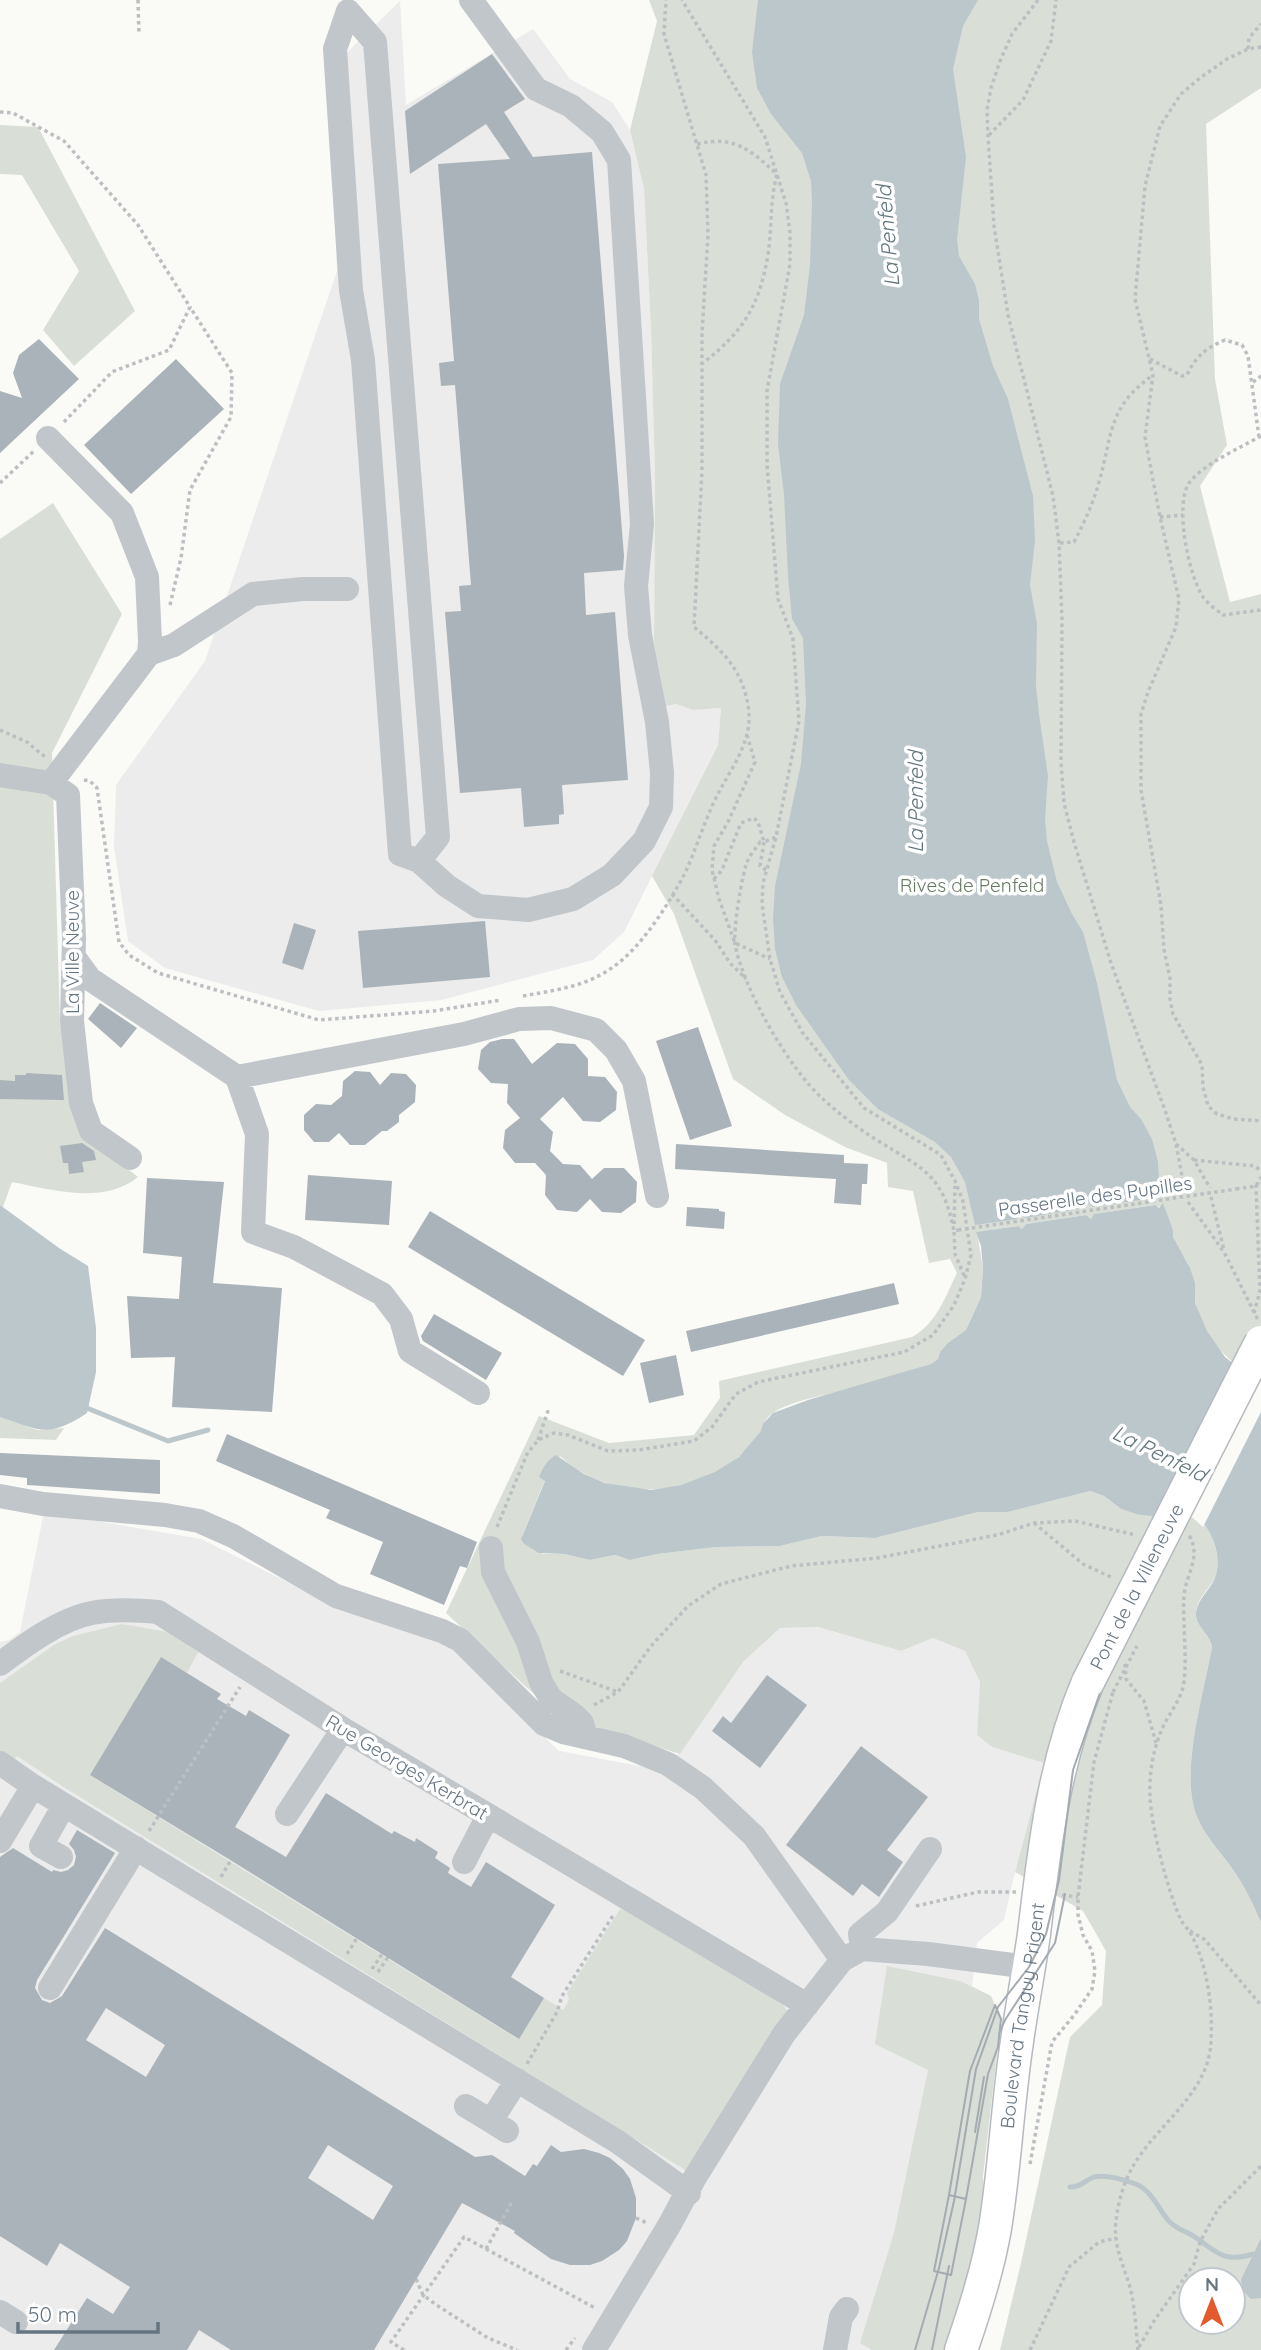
<svg xmlns="http://www.w3.org/2000/svg" width="1261" height="2350" viewBox="0 0 1261 2350" font-family="Quicksand,sans-serif">
	<rect width="100%" height="100%" fill="#fafaf7"/>
	<!-- built -->
	<path fill="#ebeceb" d="M400,1L406,105L533,29L570,79L612,102L630,130L644,189L651,331L655,475L654,643L666,706L676,704L693,710L721,708L718,745L624,932L593,960L441,1000L319,1011L165,968L128,941L114,846L116,785L205,661L337,271L329,70Z
		M44,1512L201,1539L338,1607L448,1645L559,1751L666,1771L743,1662L780,1628L818,1627L901,1651L933,1638L965,1651L980,1682L977,1735L992,1747L1044,1763L1015,1872L1004,1920L977,1943L972,1986L991,1996L1001,2019L936,2350H0V1642L9,1640L20,1632Z"/>
	<!-- green -->
	<path fill="#d9dfd7" fill-rule="evenodd" d="M649,0H1261V88L1206,124L1215,379L1227,445L1200,486L1230,602L1261,594V1382C1232,1365 1205,1341 1196,1306C1193,1294 1194,1282 1190,1270C1187,1258 1176,1248 1173,1237C1170,1226 1167,1217 1162,1206L1156,1207L1154,1205L1095,1214L1091,1219L1086,1215L1026,1224L1022,1229L1017,1226L977,1232L983,1269L981,1297L966,1330L940,1352L938,1359L931,1364C903,1373 873,1383 844,1390C823,1396 790,1401 773,1413C765,1418 765,1423 762,1431C758,1439 748,1449 741,1455C688,1499 610,1502 560,1456L545,1480L522,1536L524,1544L543,1554H564L590,1560L615,1555L630,1560L657,1554L717,1547L780,1546L822,1536L875,1538L978,1512H1008L1090,1491L1104,1496L1121,1509L1136,1514L1182,1512L1204,1521C1214,1538 1225,1566 1211,1584C1205,1593 1196,1602 1196,1613C1195,1626 1211,1635 1212,1647C1204,1693 1179,1773 1197,1817C1206,1839 1224,1855 1236,1874C1246,1889 1253,1905 1261,1922V2238L1241,2279L1251,2298H1261V2350H1000L1021,2263L1070,2037L1102,2005L1106,1951L1083,1911L1015,1872L1044,1763L992,1747L977,1735L980,1682L965,1651L933,1638L901,1651L818,1627L780,1628L743,1662L680,1754L564,1718L538,1698L446,1613L539,1416L609,1443L694,1435L720,1398L719,1381L912,1337C937,1323 945,1297 957,1273L950,1259L929,1263L913,1191L888,1187L887,1163L845,1147L785,1115L733,1079L674,914L652,876L718,745L721,708L693,710L676,704L666,706L654,643L655,475L651,331L644,189L630,130L657,21ZM1191,2280H1233V2322H1191Z
		M0,125L38,127L135,311L74,366L43,330L79,271L22,175L0,174Z
		M53,503L122,614L52,753L60,1023L87,1136L138,1177C103,1205 53,1190 12,1182L3,1207L0,1205V539Z
		M0,1417L38,1430L64,1428L56,1440L0,1438Z
		M122,1624L168,1632L198,1652L187,1673L161,1658L90,1775L518,2039L544,1998L563,2010L569,2000L567,1993L620,1909L628,1911L769,1994L784,2006L788,2013L690,2173L62,1786L17,1756L14,1760L0,1751V1683L54,1645L73,1636Z
		M887,1966L960,1981L991,1996L1001,2019L983,2176L984,2227L946,2350H872L860,2343L894,2233L928,2070L875,2044Z"/>
	<!-- water -->
	<path fill="#bcc7cc" d="M758,0H978L963,26L953,69L966,157L957,240L959,256L975,284L979,300V319L993,366L1008,399L1033,496L1035,541L1030,585L1037,624L1036,686L1039,714L1048,776L1045,819L1047,841L1057,882L1072,914L1083,932L1097,983L1117,1080L1130,1107L1141,1119L1152,1139L1158,1162L1160,1194L1156,1193L1154,1198L1093,1207L1089,1204L1085,1208L1025,1218L1020,1214L1017,1219L975,1225L965,1182L951,1157L935,1142L878,1109L849,1080L796,1005L782,977L775,949L773,919L775,886L801,764L806,704L803,638L792,619L788,576L784,495L778,444L780,384L804,315L810,265L812,201L811,181L802,153L771,114L757,88L752,52Z
		M1163,1203L1173,1230V1237L1190,1268L1195,1283V1303L1207,1331L1225,1357L1245,1373L1261,1382V1922C1253,1905 1246,1889 1236,1874C1224,1855 1206,1839 1197,1817C1179,1773 1204,1693 1212,1647C1211,1635 1195,1626 1196,1613C1197,1600 1209,1591 1214,1580C1224,1559 1212,1527 1195,1515L1157,1517L1136,1514L1121,1509L1104,1496L1090,1491L1008,1512H978L875,1538L822,1536L780,1546L717,1547L657,1554L630,1560L615,1555L590,1560L564,1554L539,1553L524,1544L521,1539L545,1481L539,1477C543,1467 547,1460 556,1455L584,1474L605,1483L651,1490L681,1485L715,1472L739,1457L761,1431L763,1424L773,1413L808,1400L931,1364L938,1359L940,1352L948,1343L966,1330L981,1297L983,1269L981,1246L976,1232L1018,1226L1022,1229L1026,1224L1086,1215L1091,1219L1094,1214L1155,1205L1159,1208Z
		M0,1205L59,1248L88,1266L96,1328V1372L87,1413C49,1438 41,1431 0,1417Z
		M1261,2238V2298L1251,2299L1242,2290L1241,2279Z"/>
	<!-- pier -->
	<path fill="#fafaf7" d="M1234,1360L1261,1378V1412L1203,1527L1193,1518L1187,1516L1154,1520Z"/>
	<g fill="none" stroke-linecap="round" stroke-linejoin="round">
		<!-- stream -->
		<path stroke="#bcc7cc" stroke-width="5" d="M82,1406L168,1441L208,1430
			M1070,2187C1080,2188 1085,2180 1094,2177C1106,2174 1125,2180 1136,2184C1152,2191 1158,2208 1168,2220C1175,2229 1186,2231 1195,2237C1218,2253 1224,2263 1253,2254"/>
	</g>
	<!-- building -->
	<path fill="#aab3b9" fill-rule="evenodd" d="M492,54L525,99L504,112L533,157L592,152L624,556L623,570L584,573L586,615L615,612L628,780L562,785L564,814L559,815V824L524,827L521,788L460,793L445,612L461,611L459,586L471,585L455,385L441,386L439,363L454,361L438,164L510,159L486,124L410,174L405,111Z
		M39,339L79,379L0,453V391L22,398L13,373L19,355Z
		M176,359L224,409L131,494L84,445Z
		M485,921L490,977L363,988L358,931Z
		M294,923L316,930L303,970L282,963Z
		M100,1003L137,1028L121,1048L88,1019Z
		M698,1027L732,1126L690,1140L656,1041Z
		M502,1039H514L532,1064L557,1043L575,1044L588,1059V1076L605,1077L617,1092L616,1110L600,1122L583,1121L563,1097L540,1119L553,1132L550,1151L563,1164L580,1165L592,1179L604,1168H624L637,1182L636,1202L621,1213L602,1212L590,1199L577,1212L557,1210L545,1195L546,1175L535,1163H515L503,1148L505,1130L520,1118L507,1103L508,1084L491,1083L478,1069L481,1050L490,1042Z
		M355,1071L370,1072L380,1085L391,1073L406,1074L416,1085L415,1102L399,1115V1122L387,1131H382L365,1145H350L339,1133L329,1142H314L304,1130V1115L316,1104L331,1105L342,1096L343,1081Z
		M26,1073L62,1075L64,1100L0,1099V1080L15,1081V1075H26Z
		M82,1143L94,1151L96,1160L82,1162L84,1172L69,1174L68,1163H63L60,1146Z
		M676,1144L844,1155V1163L868,1164L867,1184H862L861,1205L834,1203L836,1179L675,1169Z
		M308,1175L392,1181L389,1225L305,1220Z
		M147,1178L224,1182L213,1283L282,1288L272,1412L172,1407L175,1357L131,1358L127,1296L179,1299L182,1257L143,1253Z
		M687,1207L719,1209V1211L725,1212L724,1229L686,1226Z
		M430,1211L645,1340L623,1376L408,1247Z
		M894,1283L899,1304L691,1352L686,1331Z
		M434,1314L502,1353L486,1380L423,1341L421,1336Z
		M676,1355L684,1395L649,1403L640,1363Z
		M227,1434L477,1542L467,1568L460,1566L444,1605L370,1574L383,1542L326,1518L330,1510L216,1461Z
		M0,1453L160,1460V1494L27,1485V1478L0,1475Z
		M161,1657L221,1694L217,1699L246,1716L249,1710L290,1735L235,1827L286,1857L326,1793L392,1834L394,1831L415,1842L416,1838L438,1852L435,1858L450,1868L448,1873L471,1887L486,1862L555,1905L511,1977L544,1998L519,2039L227,1858L90,1775Z
		M767,1675L807,1705L760,1768L712,1731L723,1716L731,1723Z
		M861,1746L928,1797L887,1850L903,1862L879,1897L862,1884L853,1896L786,1845Z
		M77,1830L115,1853L37,1980L35,1988L42,2000L50,2003L62,1996L105,1928L475,2157L492,2155L525,2176L533,2164L537,2166L551,2145L561,2152L584,2149L599,2153L610,2158L623,2169L630,2179L636,2198V2218L627,2241L619,2250L602,2261L590,2265H570L551,2259L514,2233L515,2231L462,2203L374,2350H231L199,2330L187,2350H54L87,2298L113,2314L130,2287L60,2243L47,2266L0,2236V1857L13,1848L52,1872L53,1870L61,1872L68,1870L74,1865L76,1857L74,1850L69,1844ZM106,2008L165,2045L146,2077L86,2040ZM328,2145L393,2186L373,2220L308,2178Z"/>
	<g fill="none" stroke-linecap="round" stroke-linejoin="round">
		<!-- major casing -->
		<g stroke="#b5babe" stroke-width="35">
			<g id="major">
				<path id="s1" d="M961,2350C975,2310 988,2269 995,2228C1003,2179 1006,2130 1012,2080C1017,2031 1027,1983 1034,1934C1044,1848 1054,1762 1088,1682"/>
			</g>
		</g>
		<!-- path -->
		<path stroke="#bbbfc2" stroke-width="3.5" stroke-dasharray="3.5 3.5" stroke-linecap="butt" d="M138,0L139,35
			M1038,0L1012,34L1000,61L991,88L987,110L988,136L994,226L1008,315L1053,496L1059,543L1062,620L1061,762L1064,803L1074,842L1111,963L1166,1113L1176,1144L1185,1192
			M1261,47L1248,49L1227,59L1200,78L1181,94L1160,126L1145,186L1135,299L1153,375L1145,437L1160,517L1179,599L1176,627L1148,692L1141,714V790L1161,905L1164,950L1170,978V999L1173,1014L1202,1065L1203,1087L1208,1106L1217,1114L1233,1119L1261,1121
			M1248,49L1249,38L1261,24
			M0,112L13,113L64,141L138,225L190,307L169,350L112,372L62,424
			M989,135L1023,100L1051,41L1056,0
			M697,144C735,135 750,150 777,174C770,200 772,228 768,255C759,306 744,331 703,363
			M1150,359L1182,376L1187,375C1196,356 1206,348 1225,340L1242,345L1248,356L1259,437
			M1253,382L1261,376
			M1261,436C1240,448 1203,464 1189,483C1174,506 1189,576 1203,597C1208,604 1217,610 1223,615L1261,610
			M0,483L34,451
			M1160,517L1183,515
			M1060,543L1074,542C1084,523 1093,504 1099,482C1113,434 1107,408 1153,375
			M170,605L181,558L190,490L231,417L232,373L190,307
			M0,730L27,742L45,757
			M747,735L755,762L728,822L714,846L712,870L719,899L735,943L770,959
			M84,780L90,781L97,788L119,942L129,955L158,973L319,1020L434,1011L501,1000
			M766,870L760,866L764,842H760C756,848 751,854 748,860C742,872 733,931 735,944C743,989 790,1070 824,1100C841,1115 860,1130 880,1142C925,1170 943,1175 954,1231L958,1230
			M714,879L722,870L741,823L754,818L758,822L764,842L776,837
			M672,894L715,940L730,963L746,979
			M523,996C555,990 586,987 613,967C641,948 668,905 684,875C697,848 705,818 719,792C732,767 751,743 749,713C745,672 724,652 694,627L702,471V333L708,235L706,175L664,34L666,0
			M1176,1144L1194,1160L1210,1188
			M1194,1160L1255,1166L1261,1171
			M1236,1189L1256,1186L1261,1177
			M1211,1197L1224,1250
			M1188,1202L1224,1252L1258,1320
			M954,1224L955,1186
			M954,1232L955,1254L965,1278
			M1254,1313L1260,1291L1256,1186L1261,1183
			M538,1440L549,1408
			M1034,1523L1083,1564L1113,1578
			M497,1527L527,1454L538,1440L554,1433L568,1435L608,1451L639,1450L694,1441L712,1427L736,1394L758,1382L904,1352L933,1335L954,1305L965,1279L971,1255L963,1201L955,1181L941,1155L864,1108L802,1032L780,992L770,959L762,904L763,883L776,837L799,721L793,639L778,599L767,464V391L790,264V232L786,203L765,137L682,0
			M1125,1664L1126,1679L1144,1701L1156,1743
			M560,1671L618,1692
			M594,1705L618,1692L651,1646L688,1606L721,1584L791,1566L877,1558L997,1535L1034,1523L1075,1521L1136,1535
			M149,1831L240,1687
			M221,1877L231,1860
			M1062,1895L1078,1897
			M916,1906L978,1892H1016
			M1190,1931L1204,1939L1261,2005
			M347,1954L357,1938
			M372,1969L382,1954
			M378,1972L388,1957
			M527,2064L557,2012L562,1996L614,1914
			M1030,2164L1052,2042L1075,2014L1092,1989L1095,1971L1092,1951L1083,1935L1078,1915V1897L1094,1762L1113,1692
			M636,2218L647,2223
			M486,2249L513,2200
			M416,2279L423,2295L435,2304L488,2338L517,2350
			M1139,2347L1154,2321L1194,2264L1200,2242L1218,2209L1261,2166
			M404,2350L391,2342L464,2237L595,2308
			M566,2350L575,2338
			M1030,2350L1069,2267L1099,2242L1116,2238
			M1138,2350C1136,2330 1135,2307 1130,2287C1123,2264 1113,2245 1116,2220C1118,2205 1122,2188 1129,2174C1151,2127 1209,2097 1211,2041C1213,2005 1207,1964 1190,1932C1187,1928 1183,1924 1181,1920C1168,1892 1151,1827 1150,1796C1149,1773 1153,1750 1162,1729C1168,1716 1177,1704 1182,1691C1189,1668 1182,1622 1184,1596C1186,1573 1202,1558 1189,1535"/>
		<!-- minor -->
		<path stroke="#c1c6ca" stroke-width="24" d="M348,11L375,42L438,837L419,861L400,854L363,360L351,290L335,49Z
			M48,438L122,513L147,577L150,641L149,654
			M0,775L51,783L68,795L74,938L72,1021L81,1103L91,1131L130,1158
			M51,783L149,654L174,645L253,594L303,589H347
			M419,861L447,886L478,906L528,910L573,899L612,875L644,841L661,807L662,773L657,722L640,635L636,586L642,524L619,160L602,132L571,106L536,89L471,0
			M74,957L90,979L237,1077L257,1134L253,1232L294,1247L382,1294L401,1319L410,1351L478,1393
			M237,1077L464,1034L519,1019L551,1018L596,1030L616,1050L634,1081L657,1196
			M0,1496L43,1504L165,1515L199,1521L233,1536L336,1596L442,1631L460,1640L544,1724L563,1732L624,1746L668,1764L703,1788L754,1836L842,1960
			M491,1548L493,1572L528,1642L541,1682L551,1699L574,1715L582,1723L586,1737
			M0,1664C25,1645 60,1619 92,1613C113,1609 136,1610 158,1612L343,1729L807,2005
			M0,1763L33,1786L618,2142L689,2193
			M287,1814L343,1729
			M0,1841L33,1786
			M61,1857L41,1846L64,1805
			M464,1862L488,1816
			M862,1949L860,1934L887,1912L930,1849
			M50,1988L136,1848
			M466,2106L491,2121
			M507,2131L491,2121L517,2080
			M0,2312L16,2322
			M594,2350L670,2224L694,2179L784,2034L842,1960L862,1949L928,1954L1029,1967
			M835,2350L841,2317L847,2309"/>
		<!-- major -->
		<use href="#major" stroke="#fff" stroke-width="32"/>
		<!-- tram -->
		<path stroke="#a4abb1" stroke-width="2" d="M995,2005L1001,2019L998,2047L988,2074L966,2199L949,2195L970,2071Z
			M999,2034L1005,2020L1055,1943L1065,1894
			M975,2132L984,2077
			M949,2195L966,2199L951,2275L934,2271Z
			M915,2350L939,2268L954,2201L976,2069L998,2007L1029,1967L1046,1934L1059,1880L1073,1770L1102,1687L1261,1376
			M932,2350L949,2266"/>
		<!-- major-bridge casing -->
		<g stroke="#b5babe" stroke-width="35" stroke-linecap="butt">
			<g id="major-bridge">
				<path id="s2" d="M1088,1682L1261,1342"/>
			</g>
		</g>
		<!-- path-bridge -->
		<path stroke="#bbbfc2" stroke-width="3.5" stroke-dasharray="3.5 3.5" stroke-linecap="butt" d="M958,1230L1236,1189
			M1113,1692L1137,1646"/>
		<!-- major-bridge -->
		<use href="#major-bridge" stroke="#fff" stroke-width="32"/>
	</g>
	<g text-anchor="middle" dominant-baseline="central" stroke-width="7" stroke-linejoin="round" paint-order="stroke">
		<!-- park labels -->
		<g font-size="19" fill="#677a64" stroke="#fff">
			<text x="972" y="885">Rives de Penfeld</text>
		</g>
		<!-- street labels -->
		<g font-size="19" fill="#657582" stroke="#fff">
			<text transform="translate(72 952) rotate(-90)">La Ville Neuve</text>
			<text transform="translate(1095 1196) rotate(-8)">Passerelle des Pupilles</text>
			<text stroke="none"><textPath href="#s2" startOffset="107">Pont de la Villeneuve</textPath></text>
			<text transform="translate(407 1767) rotate(31)">Rue Georges Kerbrat</text>
			<text stroke="none"><textPath href="#s1" startOffset="341">Boulevard Tanguy Prigent</textPath></text>
		</g>
		<!-- water labels -->
		<g font-size="21" font-style="italic" fill="#60747c" stroke="#fff">
			<text transform="translate(887 236) rotate(-95)">La Penfeld</text>
			<text transform="translate(915 802) rotate(-90)">La Penfeld</text>
			<text transform="translate(1160 1453) rotate(26)">La Penfeld</text>
		</g>
	</g>
	<!-- north arrow -->
	<g transform="translate(1212 2301)"><circle r="33" fill="#ffffff" stroke="#c1c8cd" stroke-width="2"/>
	<path d="M0-5L12 26L0 18L-12 26Z" fill="#e35a2e"/>
	<text y="-10" font-size="19" font-weight="bold" text-anchor="middle" fill="#657582">N</text>
	</g>
	<!-- scale -->
	<path d="M18 2322v10h140v-10" fill="none" stroke="#657582" stroke-width="3.5"/>
	<text x="28" y="2322" font-size="21" fill="#657582" stroke="#ffffff" stroke-width="5" paint-order="stroke">50 m</text>
</svg>
